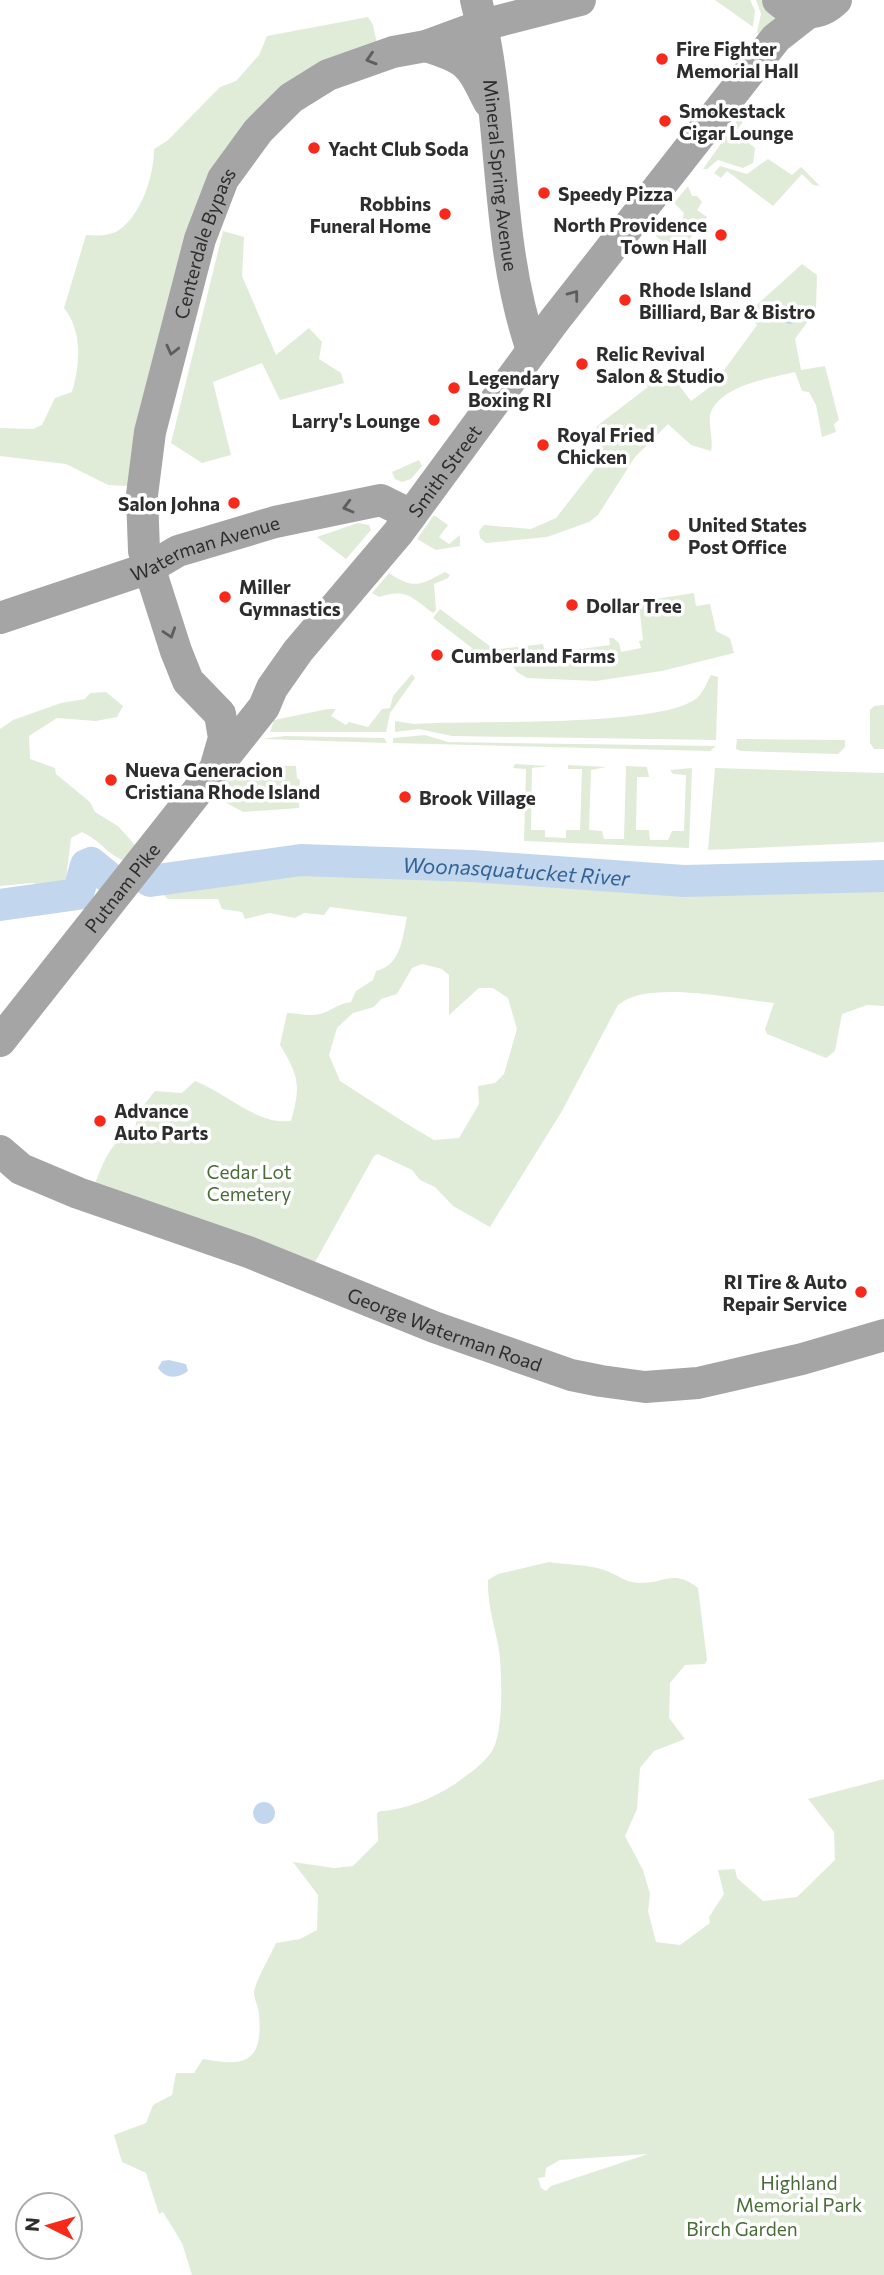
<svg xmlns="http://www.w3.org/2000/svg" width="884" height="2275" viewBox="0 0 884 2275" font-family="Commissioner,sans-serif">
	<rect width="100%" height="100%" fill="#fff"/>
	<!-- green -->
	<path fill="#e0ecd8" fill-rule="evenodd" d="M715,0H750L755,10L753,27Z
		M756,0H761L777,19L760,36L757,32L761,14Z
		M368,17L373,25L380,58L309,90L229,179L145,487L108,485L66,464L0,456V428L33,429L42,425L55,398L72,392C80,364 83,332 64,308L86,235C97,236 109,236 119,230C142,214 154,175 154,149L167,141L220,87L236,81L259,55L267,36Z
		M739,118L743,122L735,132L755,148L753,163L743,168L718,160L707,169H703Z
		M768,159L792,175L801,167L820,186L813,185L802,174L773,206L727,171L721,178L714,173L720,166L747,174Z
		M688,186L692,196H697L702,202L697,210L707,217L678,254L651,232L662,218L671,226L682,222L684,213L674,203Z
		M223,231L244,237L242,276L276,355L309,328L322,342L319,359L341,373L344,383L280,400L262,363L213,382L231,455L202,463L171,443Z
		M802,264L817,275L816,310L795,339L801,370L825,366L839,420L834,424L836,432L822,437L816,405L809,392L802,391L795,372C770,378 722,385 711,412C707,423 714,439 711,451L691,445L668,424L635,457L598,515L589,522L547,537L486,543L480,538L479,531L484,525L531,529L556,518L595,468L600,442L596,434L597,426L648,387L636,376H672L691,401L714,384L757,325L747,314Z
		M419,460L422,466L411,479L402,482L395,479L392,472Z
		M434,515L448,525L439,537L449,544L460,535V546L436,550L417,539Z
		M358,523L369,525L371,530L346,559L317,537Z
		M445,572L450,575L448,578L434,584L436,610L433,613C411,597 407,588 379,597L372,593L389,573C414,590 420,585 445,572Z
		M694,593L696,606L710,604L716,631L730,638L734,653L662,671L596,681L527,678L517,672L509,660L478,659L469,653L472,648L433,618L440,609L491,647L500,649L543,644L545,654L610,645L609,638H613L619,643L621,652L641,648L639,641L643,640L639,605L642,601Z
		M412,674L415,678L390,713L386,732H270L274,720L328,709H336L331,716L346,725L349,722L368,727L382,709L390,708L393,696Z
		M711,675L718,677L716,740L452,736L419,729L395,732V721L414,724C470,720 660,728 697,698C703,693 707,682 711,675Z
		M106,692L123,706L117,717L96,721L57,718L29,736L30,759L55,768L56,774L90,802L95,812L118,826L144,855L137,864C107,859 107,844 82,832L71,838L66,879L58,888L32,883L0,886V729L13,720L61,703L85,699L90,693Z
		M884,705V749H874L870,743V710L874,706Z
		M425,735L448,742L716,746L710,751L393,743V738Z
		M285,736L384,738L387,743L262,739Z
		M737,739L845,740V747L838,754L741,751L736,749Z
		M515,764L548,766L532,768L531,830H545V837L566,838V830H580L582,769H568V765L606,767L591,770L589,830L602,831L604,839H624L626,766L647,767L649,777H637L636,830H649L650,840H668L672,831H684L686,775L673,774L670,770L692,768L689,848L524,841L526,769L513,768Z
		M259,765L296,766L297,778L300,780L299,808L243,812L214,796L238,767L247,773Z
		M715,768L884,773V842L708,850Z
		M334,865H457L593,878L635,885L730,892L767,888L884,887V1006L867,1005L842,1014L835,1051L826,1058L767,1034L765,1029L774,1003C735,999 647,979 618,1005L562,1111L490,1227L453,1206L435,1187L420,1180L412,1170L378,1154L374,1156L309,1273L91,1195C100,1171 109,1139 135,1129L138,1112L155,1091L182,1093L195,1081C227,1093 256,1125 291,1121C301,1086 299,1076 280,1045L287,1013C298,1013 307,1017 320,1014C331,1011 337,1004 351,1002L356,991L373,980L376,971C401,965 402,939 407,917L330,907L324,915L304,913L295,918L269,913L245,919L242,912L222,909L218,899H168L148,880ZM422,964L442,969L449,975V1015L479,988H493L508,998L517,1029L504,1074L495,1083L478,1086L479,1104L459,1138L434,1140L407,1124L340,1081L329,1055L337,1028L353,1013L374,1007L381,999L397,994L412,968Z
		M549,1562C566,1565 587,1564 604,1570C617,1574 625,1583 640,1583C666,1583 674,1569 698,1588L707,1660L705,1664L685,1665L670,1683L669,1718L685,1739L654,1751L640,1768L637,1809L625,1836L643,1870L650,1894L648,1911L656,1942L680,1945L710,1923L709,1917L724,1894L718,1870L735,1869L737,1878L763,1901L797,1897L835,1860L834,1832L808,1799L884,1779V2275H192L182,2243L163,2212L159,2214L146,2173L122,2162L114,2135L146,2123L153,2105L172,2095L176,2073H194L203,2059C245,2067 263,2063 259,2014C259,2008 254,1999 254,1993C255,1981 271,1955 276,1943L300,1939L317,1930L318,1895L293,1862L334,1868L353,1866L378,1841L377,1813L380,1811C406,1810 433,1798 455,1784C467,1775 484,1764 492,1751C504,1732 502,1673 499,1650C495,1626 487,1605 488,1580L498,1574ZM648,2154L551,2186L546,2191L541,2188L538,2178L545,2177L546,2168L560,2160Z"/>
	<!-- water -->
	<path fill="#c2d7ee" d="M780 314a10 10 0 1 1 20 0a10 10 0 1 1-20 0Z
		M169,1360L186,1364L188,1371C178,1379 165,1379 158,1368L162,1361Z
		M253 1813a11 11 0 1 1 22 0a11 11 0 1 1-22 0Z"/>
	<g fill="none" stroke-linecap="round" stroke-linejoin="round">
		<!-- river -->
		<g stroke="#c2d7ee" stroke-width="32">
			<path id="s1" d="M150,881L301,860L472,866L684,881L884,876"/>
			<path d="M0,905L78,894L86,865L91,863L107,876"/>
		</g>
		<!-- major -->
		<g stroke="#a5a5a5" stroke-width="32">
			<path id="s2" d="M476,0C506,114 493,237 532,350"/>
			<path d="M778,0C796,16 819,17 836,0"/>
			<path d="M426,46C470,60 469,63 489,102"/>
			<path id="s3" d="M0,618L149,568L178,551L275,522L381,500L411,515"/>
			<path id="s4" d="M216,766L224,738L220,714L188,681L176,651L144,551L142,495L150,432L200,239L223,179L258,131L291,98L328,75L393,52L426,46L483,25L580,0"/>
			<path id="s5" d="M0,1041L264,707L272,688L298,651L398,533L554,321L776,38L808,13"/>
			<path id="s6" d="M0,1151L21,1169L78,1193L251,1253L434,1327L571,1375L601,1381L645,1387L698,1383L802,1359L884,1335"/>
		</g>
	</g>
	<!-- one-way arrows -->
	<defs><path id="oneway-chevron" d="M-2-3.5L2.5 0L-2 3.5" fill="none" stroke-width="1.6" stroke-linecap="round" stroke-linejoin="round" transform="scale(1.75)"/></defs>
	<g stroke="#5d5d5d">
		<use href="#oneway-chevron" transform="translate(371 59) rotate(163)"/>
		<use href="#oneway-chevron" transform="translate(574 295) rotate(-53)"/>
		<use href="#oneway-chevron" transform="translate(172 350) rotate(104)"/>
		<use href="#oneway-chevron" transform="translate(348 507) rotate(165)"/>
		<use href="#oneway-chevron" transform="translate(170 633) rotate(72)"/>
	</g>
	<!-- markers -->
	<g fill="#f7291b" stroke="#fff" stroke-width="2.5">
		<circle cx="662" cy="59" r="7"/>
		<circle cx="665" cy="121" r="7"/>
		<circle cx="314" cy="148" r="7"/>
		<circle cx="544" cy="193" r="7"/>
		<circle cx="445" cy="214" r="7"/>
		<circle cx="721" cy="235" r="7"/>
		<circle cx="625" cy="300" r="7"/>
		<circle cx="582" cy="364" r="7"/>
		<circle cx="454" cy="388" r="7"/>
		<circle cx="434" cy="420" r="7"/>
		<circle cx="543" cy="445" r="7"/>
		<circle cx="234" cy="503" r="7"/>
		<circle cx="674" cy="535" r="7"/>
		<circle cx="225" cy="597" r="7"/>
		<circle cx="572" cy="605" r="7"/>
		<circle cx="437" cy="655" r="7"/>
		<circle cx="111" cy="780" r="7"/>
		<circle cx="405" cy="797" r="7"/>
		<circle cx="100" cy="1121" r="7"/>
		<circle cx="861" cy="1292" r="7"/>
	</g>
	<g text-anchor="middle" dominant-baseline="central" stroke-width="7" stroke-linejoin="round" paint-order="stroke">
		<!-- poi labels -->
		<g font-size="19" font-weight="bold" fill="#2d2d2d" stroke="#fff" text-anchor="start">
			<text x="676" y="48">Fire Fighter<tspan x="676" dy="22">Memorial Hall</tspan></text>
			<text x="679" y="110">Smokestack<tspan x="679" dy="22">Cigar Lounge</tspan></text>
			<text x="328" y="148">Yacht Club Soda</text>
			<text x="558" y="193">Speedy Pizza</text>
			<text x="431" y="203" text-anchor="end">Robbins<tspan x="431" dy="22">Funeral Home</tspan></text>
			<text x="707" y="224" text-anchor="end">North Providence<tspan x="707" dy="22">Town Hall</tspan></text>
			<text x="639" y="289">Rhode Island<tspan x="639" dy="22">Billiard, Bar &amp; Bistro</tspan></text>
			<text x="596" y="353">Relic Revival<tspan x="596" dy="22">Salon &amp; Studio</tspan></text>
			<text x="468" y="377">Legendary<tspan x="468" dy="22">Boxing RI</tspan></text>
			<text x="420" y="420" text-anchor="end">Larry's Lounge</text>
			<text x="557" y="434">Royal Fried<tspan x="557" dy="22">Chicken</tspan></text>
			<text x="220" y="503" text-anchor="end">Salon Johna</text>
			<text x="688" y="524">United States<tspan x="688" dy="22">Post Office</tspan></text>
			<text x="239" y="586">Miller<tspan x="239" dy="22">Gymnastics</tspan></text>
			<text x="586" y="605">Dollar Tree</text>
			<text x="451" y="655">Cumberland Farms</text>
			<text x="125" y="769">Nueva Generacion<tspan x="125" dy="22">Cristiana Rhode Island</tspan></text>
			<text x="419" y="797">Brook Village</text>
			<text x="114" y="1110">Advance<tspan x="114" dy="22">Auto Parts</tspan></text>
			<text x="847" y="1281" text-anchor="end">RI Tire &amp; Auto<tspan x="847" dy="22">Repair Service</tspan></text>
		</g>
		<!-- street labels -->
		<g font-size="19" fill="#2d2d2d" stroke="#fff">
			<text stroke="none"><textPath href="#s2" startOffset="177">Mineral Spring Avenue</textPath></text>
			<text stroke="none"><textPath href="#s4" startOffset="553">Centerdale Bypass</textPath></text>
			<text stroke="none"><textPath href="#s5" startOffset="724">Smith Street</textPath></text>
			<text stroke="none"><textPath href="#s3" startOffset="217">Waterman Avenue</textPath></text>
			<text stroke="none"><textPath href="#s5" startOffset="196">Putnam Pike</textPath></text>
			<text stroke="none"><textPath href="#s6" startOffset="481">George Waterman Road</textPath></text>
		</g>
		<!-- park labels -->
		<g font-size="19" fill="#486c36" stroke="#fff">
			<text x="249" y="1171">Cedar Lot<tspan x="249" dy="22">Cemetery</tspan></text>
			<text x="799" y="2182">Highland<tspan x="799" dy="22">Memorial Park</tspan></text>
			<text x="742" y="2228">Birch Garden</text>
		</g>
		<!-- water labels -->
		<g font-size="21" font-style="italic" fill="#336296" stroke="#fff">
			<text stroke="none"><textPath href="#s1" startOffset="368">Woonasquatucket River</textPath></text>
		</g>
	</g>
	<!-- north arrow -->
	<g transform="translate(49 2226) rotate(275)"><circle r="33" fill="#ffffff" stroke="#ababab" stroke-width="2"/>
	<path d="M0-5L12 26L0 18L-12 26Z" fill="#f7291b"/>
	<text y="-10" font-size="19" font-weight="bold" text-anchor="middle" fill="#2d2d2d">N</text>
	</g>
</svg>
